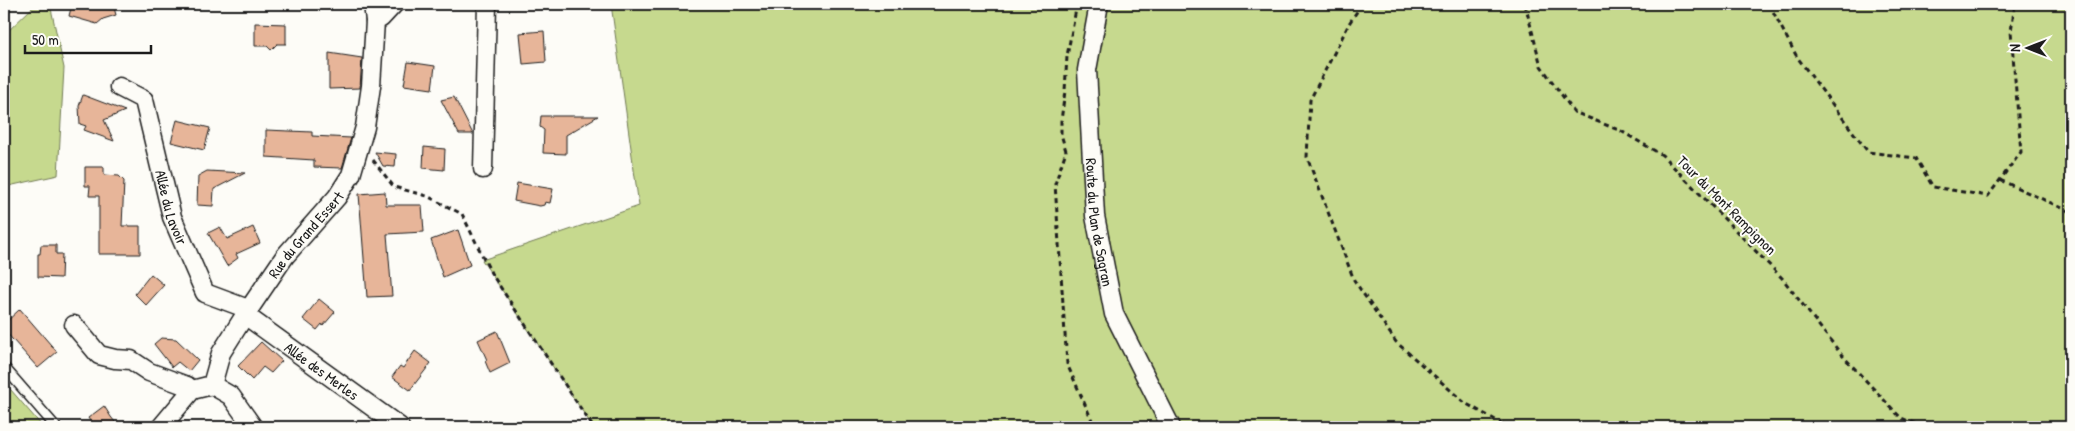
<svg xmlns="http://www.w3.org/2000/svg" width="2075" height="431" viewBox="0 0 2075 431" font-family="'Patrick Hand',sans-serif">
	<rect width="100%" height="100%" fill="#fdfcf7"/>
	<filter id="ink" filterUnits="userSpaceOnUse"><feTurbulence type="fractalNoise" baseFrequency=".02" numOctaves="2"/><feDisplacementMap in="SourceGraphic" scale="10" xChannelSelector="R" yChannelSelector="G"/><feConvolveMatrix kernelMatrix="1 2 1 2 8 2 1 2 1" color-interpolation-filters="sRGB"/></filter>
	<g filter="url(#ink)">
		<!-- green -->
		<path fill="#c6d98e" stroke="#717a55" d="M36,4H50L64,68L58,175L4,187V35Z
			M611,4H2071V427H593L482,260L639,206Z
			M4,382L43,427H4Z"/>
		<!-- building -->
		<path fill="#e7b599" stroke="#1c1c1c" d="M72,4H113L116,15L103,19L97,24L69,16Z
			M255,23L286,24V44H277L271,50L267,46H255Z
			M544,31L546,62L523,64L520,33Z
			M329,53L362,58L360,88L329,89Z
			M408,62L435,66L432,89L404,85Z
			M83,95L125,111L104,120L114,141L84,130L86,126L80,124L79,106Z
			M454,97L473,134H459L441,100Z
			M541,116H598L566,135V154L543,153L544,130L540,127Z
			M177,120L210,128L204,150L171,142Z
			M266,130L312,132V136L351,138L342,168L314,167V160L266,157Z
			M424,147L445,149L444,170L423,168Z
			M375,152L396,154L395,167L383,166Z
			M85,167H104V175L119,176L124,181L122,226H140V254H99V196H89L90,186H85Z
			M207,171L245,173L214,189L213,206L197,205L198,176Z
			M517,183L553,189L550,203L545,202L544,205L540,206L514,201Z
			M385,192L386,205H422L424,232L387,234L392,296L367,297L359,194Z
			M220,227L227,239L253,227L260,243L236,254L238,258L227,266L208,233Z
			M458,230L470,265L443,277L431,240Z
			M41,245H56V254H62L61,278L38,277V254H40Z
			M151,274L164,285L146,305L135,294Z
			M319,299L335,312L323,326L322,324L317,330L303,319Z
			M20,309L57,352L38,368L4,330V324Z
			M497,331L510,363L490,373L485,361L487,360L478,340Z
			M161,338L176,339L198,360L189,371L178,362L172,367L154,344Z
			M261,342L282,361L271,373L263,367L252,380L238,366Z
			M415,351L431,363L410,390L392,377L400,366L403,368Z
			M104,406L111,417L119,427H94L88,418Z"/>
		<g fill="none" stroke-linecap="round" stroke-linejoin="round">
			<!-- lane casing -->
			<g stroke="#1c1c1c" stroke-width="12">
				<path id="lane" d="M4,367L56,427"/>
			</g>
			<!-- street casing -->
			<g stroke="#1c1c1c" stroke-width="21">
				<g id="street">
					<path id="s1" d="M1099,4L1087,70L1095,216L1114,314L1171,427"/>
					<path d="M375,21L381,18L394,4"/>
					<path id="s2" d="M119,87L144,100L172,217L205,293L248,309"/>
					<path d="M483,169L487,4"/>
					<path id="s3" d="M245,315L400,427"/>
					<path d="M74,325L99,355L115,359L131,360L149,372L187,386L192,390"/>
					<path d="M212,385L231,396L253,427"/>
					<path id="s4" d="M161,427L192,390L212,385L221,353L245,315L285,256L337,197L351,175L365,127L371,86L375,21L373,4"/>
				</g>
			</g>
			<!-- path -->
			<path stroke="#1c1c1c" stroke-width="3" stroke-dasharray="5 4" stroke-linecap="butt" d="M1077,4L1067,56L1065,91L1061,121V134L1066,151L1055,184L1067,364L1095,427
				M1362,4L1350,22L1310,100L1307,157L1354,280L1396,342L1465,403L1508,427
				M1525,4L1541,66L1574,112L1621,131L1662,155L1782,278L1841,354L1901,418L1924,427
				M1769,4L1797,57L1868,152L1916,158L1933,187L1988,196L2021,152L2011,31L2015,4
				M373,160L394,187L427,196L462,214L491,273L593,427
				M2000,180L2071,212"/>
			<!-- lane -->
			<use href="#lane" stroke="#fdfcf7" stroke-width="9"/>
			<!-- street -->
			<use href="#street" stroke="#fdfcf7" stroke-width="18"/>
		</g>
	</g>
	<g text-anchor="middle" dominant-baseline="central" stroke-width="4" stroke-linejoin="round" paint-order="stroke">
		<!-- street labels -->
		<g font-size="15" fill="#1c1c1c" stroke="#fdfcf7">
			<text transform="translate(1727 205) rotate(45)">Tour du Mont Rampignon</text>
			<text stroke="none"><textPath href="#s2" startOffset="139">Allée du Lavoir</textPath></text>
			<text stroke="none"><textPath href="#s1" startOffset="220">Route du Plan de Sagran</textPath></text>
			<text stroke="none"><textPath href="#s4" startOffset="248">Rue du Grand Essert</textPath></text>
			<text stroke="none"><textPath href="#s3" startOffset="95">Allée des Merles</textPath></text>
		</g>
	</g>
	<!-- margin -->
	<rect width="2075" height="431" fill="none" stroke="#fdfcf7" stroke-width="20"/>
	<rect x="10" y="10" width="2055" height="411" fill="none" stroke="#1c1c1c" stroke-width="2" filter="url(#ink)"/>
	<!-- north arrow -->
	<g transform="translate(2028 48) rotate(270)" stroke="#fdfcf7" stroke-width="4" paint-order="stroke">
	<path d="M0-4L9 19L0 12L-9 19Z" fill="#1c1c1c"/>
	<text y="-8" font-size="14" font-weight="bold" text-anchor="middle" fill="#1c1c1c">N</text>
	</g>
	<!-- scale -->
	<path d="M25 45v8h126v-8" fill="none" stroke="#1c1c1c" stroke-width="2.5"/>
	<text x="32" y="45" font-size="15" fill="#1c1c1c" stroke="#fdfcf7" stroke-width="4" paint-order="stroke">50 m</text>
</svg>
